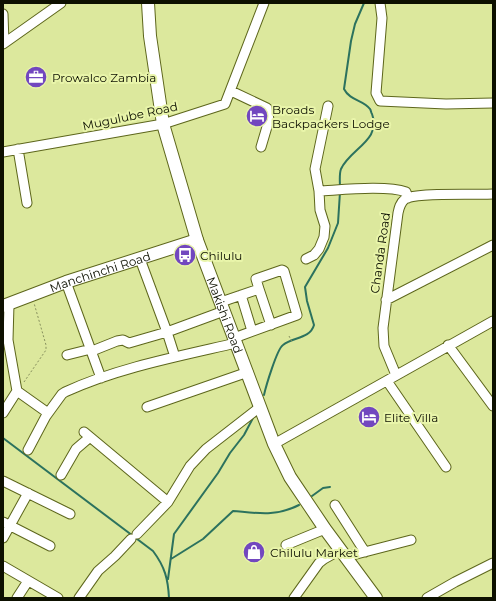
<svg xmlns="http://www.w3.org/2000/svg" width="496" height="601" viewBox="0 0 496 601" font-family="Montserrat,sans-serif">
	<rect width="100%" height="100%" fill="#dce89d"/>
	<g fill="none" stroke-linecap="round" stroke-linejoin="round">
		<!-- stream -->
		<path stroke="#2c725e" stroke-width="2" d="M340,188C340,182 339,174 341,169C350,149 382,140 372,114C371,113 371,110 370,109C364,100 350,101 344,89L351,41L355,24L364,3
			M264,395C266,386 277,349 283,345C293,337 310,339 314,325L307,301L305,287L328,248L338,223L340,192
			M3,438L153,551C165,567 168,579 169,598
			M312,496L323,488L330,487
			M171,559L203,539L233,511C257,513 276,517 299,505
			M168,579L174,534L218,473L230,453L244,435L253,418"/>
		<!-- minor casing -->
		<g stroke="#5d661c" stroke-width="11">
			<path id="minor" d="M380,3L382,18L376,93L380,101L446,104L493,103
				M3,14L4,43
				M3,44L61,3
				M231,91L267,108L269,120L261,147
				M328,106L315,169L319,191C340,190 387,185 406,192L408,198
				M18,149L27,203
				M3,152L163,124L225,104L264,3
				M140,259L167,332L175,357
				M306,259L314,255L319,249L324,237L325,226L320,210L319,191
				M66,282L101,378
				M259,289L271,325
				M241,295L252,331
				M386,300L493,245
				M221,302L259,289L256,279L282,270L284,271L297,315L234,338
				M9,304L8,340L17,391L48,413
				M448,345L493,406
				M92,351L117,341L123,340L129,343L167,332L224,311
				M67,355L91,349
				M396,375L384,346L383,328L398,213C399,208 400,203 405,199C415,192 477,195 493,194
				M387,381L446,467
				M147,407L248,372
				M3,413L17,391
				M84,432L168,502
				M274,444L493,321
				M28,450L46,416L62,394L65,392C117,368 180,356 236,343
				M61,475L76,449L90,437
				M3,481L70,514
				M335,505L365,552
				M3,522L50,546
				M137,534L168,502L190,466L206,449L260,407
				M3,538L28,493
				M286,545L325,529
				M345,557L411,540
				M3,566L58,598
				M17,598L28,581
				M79,598L98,571L115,556L131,539
				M294,598L319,563L324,559L340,550
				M427,598L455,582L493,563"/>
		</g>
		<!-- major casing -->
		<g stroke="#5d661c" stroke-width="14">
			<g id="major">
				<path id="s1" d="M148,3L150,36L163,124L197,240L274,444L290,477L325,529L376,598"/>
				<path id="s2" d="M3,306L66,282L197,240"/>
			</g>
		</g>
		<!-- path -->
		<path stroke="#87905d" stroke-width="1" stroke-dasharray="2 2" stroke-linecap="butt" d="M289,336L292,342
			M24,382L46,350V345L34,303"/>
		<!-- minor -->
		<use href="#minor" stroke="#fff" stroke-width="9"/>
		<!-- major -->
		<use href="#major" stroke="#fff" stroke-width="12"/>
	</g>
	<!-- icons -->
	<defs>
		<g id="office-disc" transform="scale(1.15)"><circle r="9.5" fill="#7247bf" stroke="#e9f5aa"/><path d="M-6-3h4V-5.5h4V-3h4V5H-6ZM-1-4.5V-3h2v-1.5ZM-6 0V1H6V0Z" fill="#fff"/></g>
		<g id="hotel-disc" transform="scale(1.15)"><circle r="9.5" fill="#7247bf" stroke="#e9f5aa"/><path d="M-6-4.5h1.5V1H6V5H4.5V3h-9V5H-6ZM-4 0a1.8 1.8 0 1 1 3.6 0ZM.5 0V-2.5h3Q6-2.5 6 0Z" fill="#fff"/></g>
		<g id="bus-disc" transform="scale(1.15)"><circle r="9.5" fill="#7247bf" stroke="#e9f5aa"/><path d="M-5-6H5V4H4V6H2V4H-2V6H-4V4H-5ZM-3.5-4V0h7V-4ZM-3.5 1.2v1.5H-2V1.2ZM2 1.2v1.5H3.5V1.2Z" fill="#fff"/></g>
		<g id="shop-disc" transform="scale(1.15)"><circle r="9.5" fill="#7247bf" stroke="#e9f5aa"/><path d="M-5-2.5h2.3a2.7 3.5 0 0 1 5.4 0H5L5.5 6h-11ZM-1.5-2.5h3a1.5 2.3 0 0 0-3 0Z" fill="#fff"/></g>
	</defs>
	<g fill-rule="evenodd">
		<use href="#office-disc" x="36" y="77"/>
		<use href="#hotel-disc" x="257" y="116"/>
		<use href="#bus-disc" x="185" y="255"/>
		<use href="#hotel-disc" x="369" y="417"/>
		<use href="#shop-disc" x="254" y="552"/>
	</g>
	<g text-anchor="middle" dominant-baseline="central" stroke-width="4" stroke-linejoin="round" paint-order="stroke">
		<!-- poi labels -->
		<g font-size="12" fill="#0d1000" stroke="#e9f5aa" text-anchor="start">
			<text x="52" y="77">Prowalco Zambia</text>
			<text x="272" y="109">Broads<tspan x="272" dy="14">Backpackers Lodge</tspan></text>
			<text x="200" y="255">Chilulu</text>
			<text x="384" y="417">Elite Villa</text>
			<text x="270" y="552">Chilulu Market</text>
		</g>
		<!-- street labels -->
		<g font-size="12" fill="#0d1000" stroke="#e9f5aa">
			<text transform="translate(130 116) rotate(-12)">Mugulube Road</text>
			<text transform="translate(380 253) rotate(-82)">Chanda Road</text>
			<text stroke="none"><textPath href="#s2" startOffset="103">Manchinchi Road</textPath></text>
			<text stroke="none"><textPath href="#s1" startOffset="323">Makishi Road</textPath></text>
		</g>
	</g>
	<!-- border -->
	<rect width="496" height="601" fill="none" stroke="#0d1000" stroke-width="8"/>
</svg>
